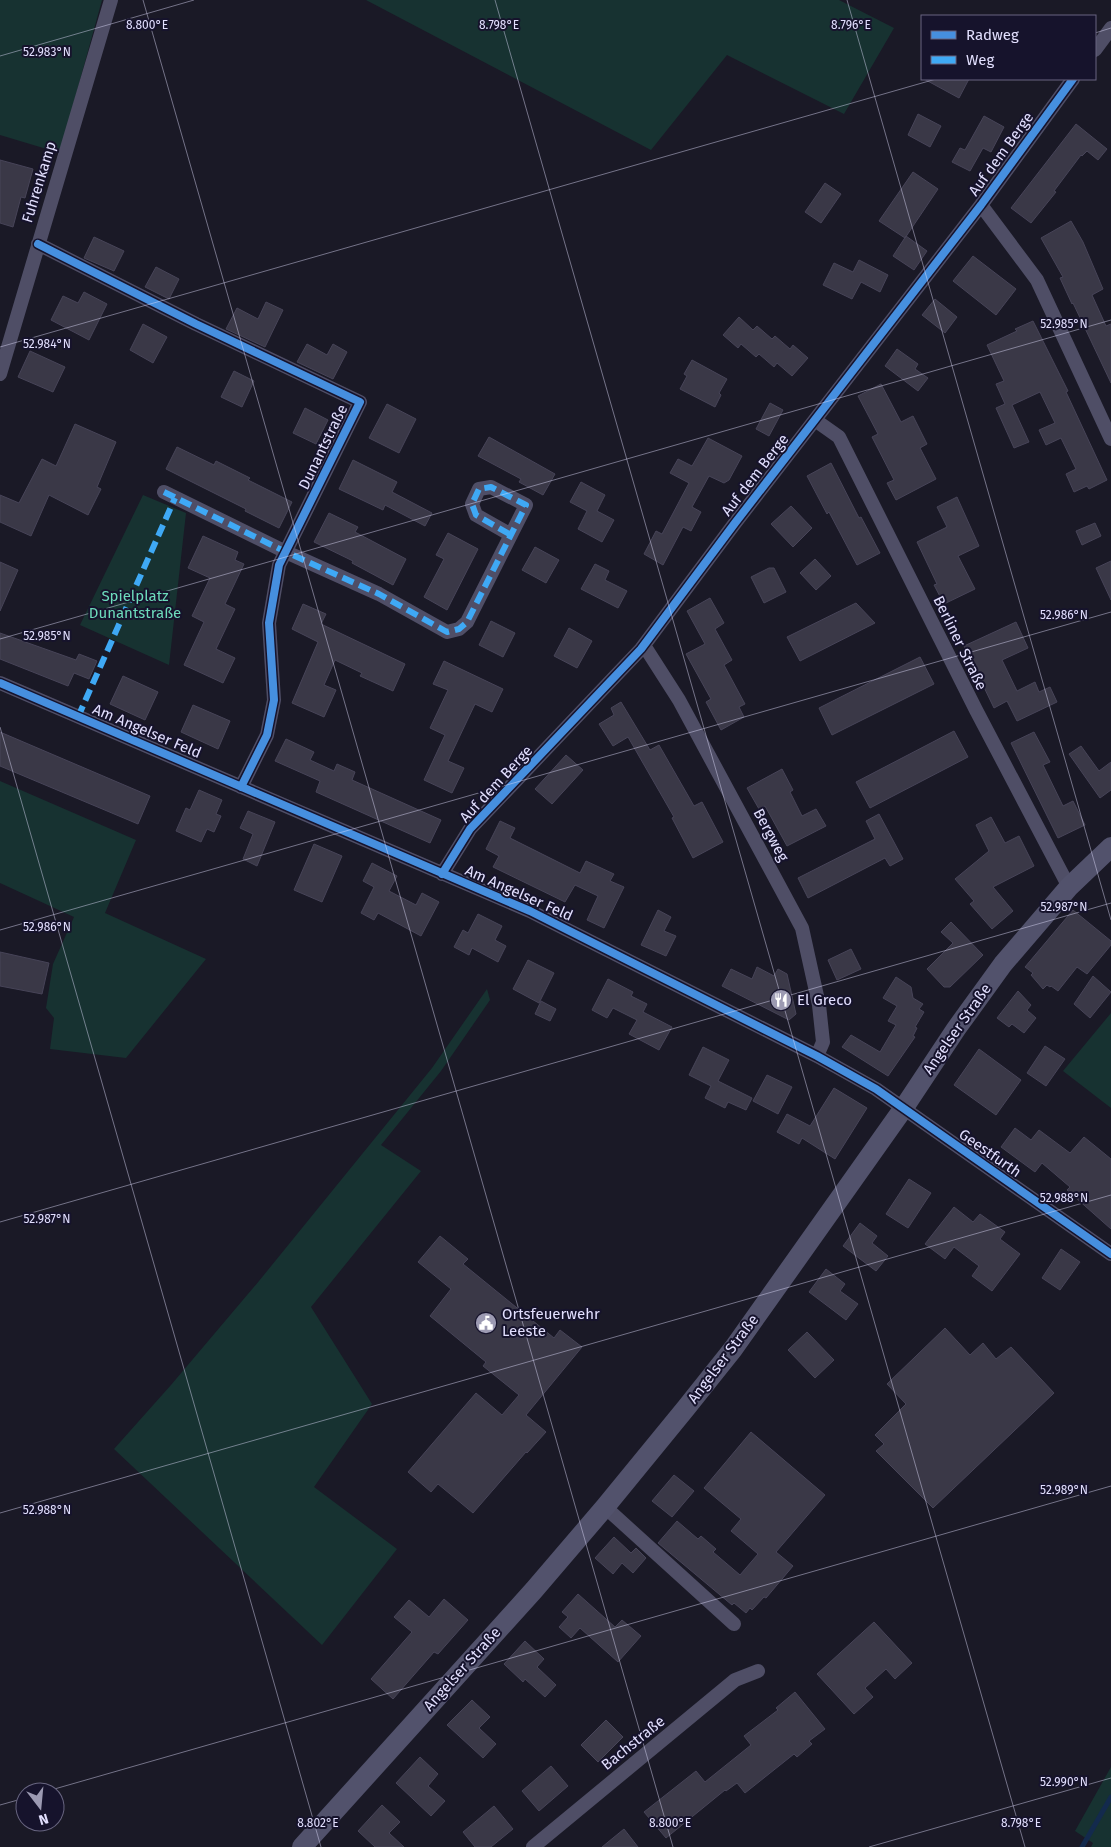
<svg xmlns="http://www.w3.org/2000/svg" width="1111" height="1847" viewBox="0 0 1111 1847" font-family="'Fira Sans',sans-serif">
	<rect width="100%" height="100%" fill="#1a1926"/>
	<!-- green -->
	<path fill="#173231" d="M0,0H102L60,153L0,135Z
		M366,0H839L894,28L844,114L727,55L651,150Z
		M143,495L186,513L169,665L80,625Z
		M0,781L136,840L105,913L206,959L126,1058L50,1049L54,1018L46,1008L53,964L74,917L0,883Z
		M487,989L490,1000L441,1071L381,1145L421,1171L311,1307L372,1404L314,1487L397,1549L322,1645L114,1449L171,1385L259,1281L432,1068Z
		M1111,1013V1108L1063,1071Z
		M1111,1767V1847H1091L1093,1843L1075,1831Z"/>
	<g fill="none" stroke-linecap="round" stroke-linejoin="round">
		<!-- stream -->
		<path stroke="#132a4d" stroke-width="5" d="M1082,1847L1111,1797"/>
	</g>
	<!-- building -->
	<path fill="#3a3847" stroke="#474458" d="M924,79H969L959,98Z
		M918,114L941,126L930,147L908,135Z
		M984,116L1004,127L991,152L983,148L970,171L952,162L960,148L965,150Z
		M1076,124L1107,149L1098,160L1087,151L1082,156L1081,155L1054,191L1056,192L1031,223L1011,208Z
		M0,160L33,169L25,198L21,197L13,227L0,223Z
		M913,172L938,189L905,238L879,221Z
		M825,183L841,194L821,223L805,212Z
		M1071,221L1083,242L1103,289L1092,295L1106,326L1111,324V383L1073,303L1072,304L1060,278L1063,277L1041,238Z
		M906,236L927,251L914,270L893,256Z
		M94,237L124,251L114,271L84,258Z
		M973,256L1016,289L996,315L953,281Z
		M859,260L888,275L880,292L861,282L852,299L823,285L834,263L853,272Z
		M156,267L179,279L169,299L145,287Z
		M84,292L107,304L89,340L51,320L63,296L78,303Z
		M935,299L957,317L945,333L922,315Z
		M266,302L283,310L265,347L226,329L237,308L258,319Z
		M739,317L753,330L757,326L772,339L775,336L790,349L793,345L808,358L792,376L777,363L774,367L759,354L756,357L741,344L738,348L723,335Z
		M1033,321L1068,391L1066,392L1107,480L1089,489L1087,486L1074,492L1066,474L1076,469L1061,438L1046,445L1039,430L1055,423L1040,392L1012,405L1029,442L1014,448L996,408L1005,404L996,384L1004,381L987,345L1017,331L1015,329Z
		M143,324L167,337L153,363L130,350Z
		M307,344L327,355L333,344L347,352L333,379L297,362Z
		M897,349L918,364L915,369L928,378L918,391L885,366Z
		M30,351L65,367L53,392L18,377Z
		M692,360L727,379L719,393L721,395L715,407L680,389L687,376L684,374Z
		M234,371L254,381L242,407L221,397Z
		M881,384L901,422L913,416L927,444L920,448L936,479L896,500L887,483L894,480L872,437L878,434L858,396Z
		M770,403L783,410L769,436L756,429Z
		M387,404L416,419L399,453L369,438Z
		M305,408L328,420L316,444L293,433Z
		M75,424L116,442L97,487L101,489L88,515L49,495L31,536L0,522V495L19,503L42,459L56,466Z
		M489,437L555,474L543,495L519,482L521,479L478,456Z
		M708,438L742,456L729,480L724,483L709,476L692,507L701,512L691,531L683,527L663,565L644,554L656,531L662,534L689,483L670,473L678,459L692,466Z
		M177,447L214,465L216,461L250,478L248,480L292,502L279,528L245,511L246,509L166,469Z
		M353,460L397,482L392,492L432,513L425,526L385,505L383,510L339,489Z
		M831,463L859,518L861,517L880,553L857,565L829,512L827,514L807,476Z
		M581,482L605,495L597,511L614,520L602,542L578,529L587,511L570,502Z
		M957,497L979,546L958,556L975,589L944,604L934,585L937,584L917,542L947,527L937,507Z
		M791,506L812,528L793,547L771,524Z
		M329,513L358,527L355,532L406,559L393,585L352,563L353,561L314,542Z
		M1095,523L1101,536L1082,545L1076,531Z
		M448,533L478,549L447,610L424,597L444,559L436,555Z
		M203,536L238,552L235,560L244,564L225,604L235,609L216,649L235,658L223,683L184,665L204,622L192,616L210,578L188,568Z
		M535,547L559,560L546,583L522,570Z
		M815,559L831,576L816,590L800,573Z
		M1111,561V600L1096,568Z
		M0,562L18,570L0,611Z
		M595,564L609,571L605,580L627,591L618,608L581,589Z
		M769,568H774L786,592L764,603L751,577Z
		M710,598L724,623L715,629L732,660L724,665L745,704L739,707L744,717L721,730L706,702L711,699L686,654L705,644L687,611Z
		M856,603L875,623L800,661L787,637Z
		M303,604L326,614L321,624L405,664L393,691L360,676L362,673L335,660L324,685L336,690L324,717L292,703L318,642L292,629Z
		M491,621L515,633L503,657L479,645Z
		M1016,622L1028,648L1002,660L1017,691L1035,682L1039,692L1050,687L1057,702L1017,721L1007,701L994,708L964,646Z
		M569,628L592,641L577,668L554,656Z
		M0,633L76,660L79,654L97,661L89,679L74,673L68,686L0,659Z
		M920,657L934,684L832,735L819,708Z
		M444,661L503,689L492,712L475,704L448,761L464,768L452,793L424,780L445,735L430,728L448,690L433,684Z
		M123,676L158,692L145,720L110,704Z
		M621,702L650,750L659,745L694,806L702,802L723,842L693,858L672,818L674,817L628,737L613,746L599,724L614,715L611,708Z
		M193,705L230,721L218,749L181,732Z
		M954,731L968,757L870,808L856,782Z
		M0,732L150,796L138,824L0,766Z
		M1034,732L1050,762L1043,765L1063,806L1073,801L1085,825L1058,838L1011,743Z
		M286,739L314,752L310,760L334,771L337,764L355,772L352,780L441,820L430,843L316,792L320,781L275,761Z
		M1081,746L1099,771L1111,762V790L1100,798L1069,754Z
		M566,755L583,770L552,804L535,789Z
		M782,769L793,790L790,792L802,816L816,809L826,826L787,846L765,806L759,809L747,788Z
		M199,790L222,800L216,814L221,816L214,832L207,829L201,842L176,831L186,808L190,810Z
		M248,811L275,822L257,866L243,859L253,834L240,828Z
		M879,814L903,859L890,866L885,858L808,898L798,878L875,839L866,821Z
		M991,817L1005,843L1019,836L1034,866L993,887L1013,911L992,929L970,904L974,901L955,879L989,851L976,825Z
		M500,821L515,828L510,838L580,873L586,861L614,874L610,881L624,887L604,928L587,920L598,896L575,885L565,902L493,867L499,856L486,849Z
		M314,844L342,856L322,902L294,890Z
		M372,863L397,876L389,891L416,905L422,893L439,902L421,936L378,913L374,920L361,913L374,887L363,881Z
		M658,910L671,917L664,931L676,936L666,956L641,945Z
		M1073,910L1111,941V945L1087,974L1077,967L1058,991L1051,986L1050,987L1047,985L1043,989L1031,975L1033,973L1025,967Z
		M478,914L502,926L495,940L506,946L498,962L472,948L469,955L454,947L463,930L468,933Z
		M951,922L983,955L950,987H944L927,969L953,943L941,932Z
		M851,949L861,969L837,980L828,960Z
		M0,952L49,963L42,994L0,986Z
		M528,960L554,973L539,1003L513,989Z
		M757,967L774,976L778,969L787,974L796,1014L789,1020L722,986L731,969L752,979Z
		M1093,976L1111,992L1090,1018L1074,1004Z
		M896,977L911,987L913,998L923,1004L919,1009L924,1012L915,1027L917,1028L913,1036L915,1037L888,1076L842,1047L851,1035L880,1052L896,1025L888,1021L897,1006L883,998Z
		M608,979L633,992L631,996L647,1004L643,1012L672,1027L659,1050L629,1034L637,1020L613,1008L607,1018L592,1010Z
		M1018,991L1031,1005L1027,1010L1036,1018L1024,1033L1012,1024L1009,1027L997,1018Z
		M541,1001L556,1009L550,1021L535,1014Z
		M1045,1046L1065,1059L1046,1086L1027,1073Z
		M703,1047L729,1060L718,1081L752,1098L746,1110L728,1102L725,1108L705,1098L711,1086L689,1075Z
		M979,1049L1021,1080L996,1115L954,1085Z
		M767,1075L792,1087L778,1114L753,1101Z
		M834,1088L867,1108L835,1159L802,1138L799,1144L777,1132L787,1114L810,1126Z
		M1015,1128L1031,1140L1039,1130L1070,1153L1084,1137L1111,1159V1229L1067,1190L1070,1187L1042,1163L1035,1172L1001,1147Z
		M909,1179L931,1193L908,1228L886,1214Z
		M954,1207L973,1222L980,1214L1005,1232L1000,1239L1020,1254L992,1291L972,1276L979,1266L954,1247L945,1259L925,1244Z
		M860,1223L877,1236L872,1243L888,1256L876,1271L843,1246Z
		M440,1236L468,1259L463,1264L554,1338L560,1330L582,1347L526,1415L546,1432L527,1453L526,1452L473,1513L438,1484L431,1492L408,1472L476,1393L502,1415L519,1395L483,1366L486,1362L430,1316L451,1289L418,1262Z
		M1061,1249L1080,1262L1060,1290L1042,1278Z
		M826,1269L845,1284L840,1291L858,1304L846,1320L809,1292Z
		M945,1328L970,1355L983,1343L996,1359L1011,1347L1054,1393L933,1508L876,1451L884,1444L875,1435L906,1404L887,1384Z
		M807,1332L834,1360L815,1378L788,1350Z
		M751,1432L825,1495L776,1552L793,1566L766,1598L764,1597L752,1610L750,1608L746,1613L734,1603L732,1605L658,1543L677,1521L698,1539L701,1536L716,1549L713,1552L740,1575L758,1554L731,1531L741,1519L704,1488Z
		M674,1475L694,1491L672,1517L652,1501Z
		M614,1537L631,1553L636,1548L646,1558L633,1573L622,1563L613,1574L595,1558Z
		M578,1594L615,1627L622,1620L641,1636L618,1662L580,1628L571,1638L559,1627L568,1617L562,1612Z
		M444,1599L468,1620L438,1654L434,1652L393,1699L371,1679L412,1632L394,1617L409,1600L429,1617Z
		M874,1622L912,1663L895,1679L886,1669L865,1688L873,1697L854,1714L817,1674Z
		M525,1641L544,1659L537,1667L556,1685L545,1697L525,1679L523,1682L504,1664Z
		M795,1692L825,1729L809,1741L812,1744L797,1757L794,1754L745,1793L737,1783L726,1791L725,1790L666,1838L644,1812L696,1771L705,1782L751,1745L744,1736L778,1710L776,1708Z
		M472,1700L490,1717L479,1728L496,1744L483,1758L447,1725Z
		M606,1720L623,1737L598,1762L581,1745Z
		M420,1757L438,1774L428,1786L445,1801L431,1816L396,1783Z
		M551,1766L568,1786L539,1811L522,1791Z
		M382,1805L400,1822L389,1833L404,1847H375L358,1831Z
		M494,1806L513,1829L491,1847H475L463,1832Z
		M624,1829L638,1847H602Z"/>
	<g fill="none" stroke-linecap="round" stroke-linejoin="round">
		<!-- street -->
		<path stroke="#4f4e66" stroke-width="14" d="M1095,50L1111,28
			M981,205L1037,280L1111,439
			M38,244L196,324L360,402L279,565L269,623L274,700L267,735L241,787
			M0,374L111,0
			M815,420L839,437L976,710L1069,887
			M164,492L286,552L379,594L447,632L459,629L467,622L526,505L491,487L479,489L472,504L476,515L511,535
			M641,649L647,650L679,700L802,928L819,1005L823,1042L817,1056
			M0,683L530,911L817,1056L876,1089L1111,1254
			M442,874L470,829L641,649L735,523L981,205L1073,79
			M605,1507L734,1624
			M533,1847L735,1680L758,1671"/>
		<!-- secondary -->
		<path stroke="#52526c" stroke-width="20" d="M302,1847L534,1590L605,1507L686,1408L733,1349L903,1109L956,1029L1003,964L1069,887L1111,847"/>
		<!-- quiet -->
		<path stroke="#3fa9f5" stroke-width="6" stroke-dasharray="12 6" stroke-linecap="butt" d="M164,492L286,552L379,594L447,632L459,629L467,622L526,505L491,487L479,489L472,504L476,515L511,535
			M78,717L175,498"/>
		<!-- cycleway casing -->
		<g stroke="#16132c" stroke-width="11">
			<path id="cycleway" d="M38,244L196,324L360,402L279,565L269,623L274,700L267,735L241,787
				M0,683L530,911L817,1056L876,1089L1111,1254
				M442,874L470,829L641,649L735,523L981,205L1073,79"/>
		</g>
		<!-- cycleway -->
		<use href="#cycleway" stroke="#468fdf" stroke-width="8"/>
	</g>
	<!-- ticks -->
	<path fill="none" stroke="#e2dffe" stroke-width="1" stroke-opacity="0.45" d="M143,0L673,1847M495,0L1025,1847M847,0L1111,920M1095,33L1111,28M0,56L194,0M0,347L936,79M0,639L1111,320M0,727L321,1847M0,930L1111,612M0,1222L1111,903M0,1513L1111,1195M44,1792L1111,1486M0,1805L25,1798M869,1847L1111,1778"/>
	<!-- icons -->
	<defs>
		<g id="restaurant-disc" transform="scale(1.125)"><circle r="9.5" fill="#9c9ab2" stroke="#16132c"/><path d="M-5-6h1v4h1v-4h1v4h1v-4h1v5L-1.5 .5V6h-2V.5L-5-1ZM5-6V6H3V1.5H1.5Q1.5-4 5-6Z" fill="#fff"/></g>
		<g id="civic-disc" transform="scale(1.125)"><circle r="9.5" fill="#9c9ab2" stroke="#16132c"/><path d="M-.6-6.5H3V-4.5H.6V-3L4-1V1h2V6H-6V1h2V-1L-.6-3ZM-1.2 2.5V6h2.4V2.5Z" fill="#fff"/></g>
	</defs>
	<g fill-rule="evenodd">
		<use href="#restaurant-disc" x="781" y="1000"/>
		<use href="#civic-disc" x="486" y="1323"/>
	</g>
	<g text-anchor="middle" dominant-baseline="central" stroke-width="4" stroke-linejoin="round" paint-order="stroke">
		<!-- street labels -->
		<g font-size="15" fill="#e2dffe" stroke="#16132c">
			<text transform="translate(1001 154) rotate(-54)">Auf dem Berge</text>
			<text transform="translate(39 182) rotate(-73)">Fuhrenkamp</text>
			<text transform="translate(323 447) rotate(-64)">Dunantstraße</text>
			<text transform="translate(755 475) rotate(-52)">Auf dem Berge</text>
			<text transform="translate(960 643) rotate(64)">Berliner Straße</text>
			<text transform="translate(147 731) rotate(23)">Am Angelser Feld</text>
			<text transform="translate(496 784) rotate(-47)">Auf dem Berge</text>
			<text transform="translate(771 835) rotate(62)">Bergweg</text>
			<text transform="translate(519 893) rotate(24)">Am Angelser Feld</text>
			<text transform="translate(957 1029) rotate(-55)">Angelser Straße</text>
			<text transform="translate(990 1153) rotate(35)">Geestfurth</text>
			<text transform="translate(723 1359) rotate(-53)">Angelser Straße</text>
			<text transform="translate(462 1669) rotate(-48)">Angelser Straße</text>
			<text transform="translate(633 1743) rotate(-39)">Bachstraße</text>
		</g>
		<!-- park labels -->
		<g font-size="15" fill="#6ddcbc" stroke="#16132c">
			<text x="135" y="596">Spielplatz<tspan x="135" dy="17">Dunantstraße</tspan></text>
		</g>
		<!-- poi labels -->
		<g font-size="15" fill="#e2dffe" stroke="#16132c" text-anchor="start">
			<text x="797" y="1000">El Greco</text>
			<text x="502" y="1314">Ortsfeuerwehr<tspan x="502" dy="17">Leeste</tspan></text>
		</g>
	</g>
	<g font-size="12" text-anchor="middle" fill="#e2dffe" stroke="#16132c" stroke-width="4" stroke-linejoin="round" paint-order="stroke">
		<text x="147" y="29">8.800°E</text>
		<text x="499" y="29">8.798°E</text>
		<text x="851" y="29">8.796°E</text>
		<text x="47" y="56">52.983°N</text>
		<text x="1064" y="328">52.985°N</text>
		<text x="47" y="348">52.984°N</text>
		<text x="1064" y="619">52.986°N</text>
		<text x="47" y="640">52.985°N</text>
		<text x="1064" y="911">52.987°N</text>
		<text x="47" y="931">52.986°N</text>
		<text x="1064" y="1202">52.988°N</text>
		<text x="47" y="1223">52.987°N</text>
		<text x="1064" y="1494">52.989°N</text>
		<text x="47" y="1514">52.988°N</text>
		<text x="1064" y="1786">52.990°N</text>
		<text x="318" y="1827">8.802°E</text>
		<text x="670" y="1827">8.800°E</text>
		<text x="1021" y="1827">8.798°E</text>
	</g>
	<!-- legend -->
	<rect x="921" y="15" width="175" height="65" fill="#16132c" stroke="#686580"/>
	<rect x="931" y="31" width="25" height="8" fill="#468fdf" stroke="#686580"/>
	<text x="966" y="40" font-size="15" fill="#e2dffe">Radweg</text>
	<rect x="931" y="56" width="25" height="8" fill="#3fa9f5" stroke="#686580"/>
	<text x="966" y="65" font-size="15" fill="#e2dffe">Weg</text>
	<!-- north arrow -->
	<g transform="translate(40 1807) rotate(164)"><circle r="24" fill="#16132c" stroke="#686580"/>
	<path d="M0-4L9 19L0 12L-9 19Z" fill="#9c9ab2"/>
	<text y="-8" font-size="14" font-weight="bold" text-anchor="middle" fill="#e2dffe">N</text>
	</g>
</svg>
